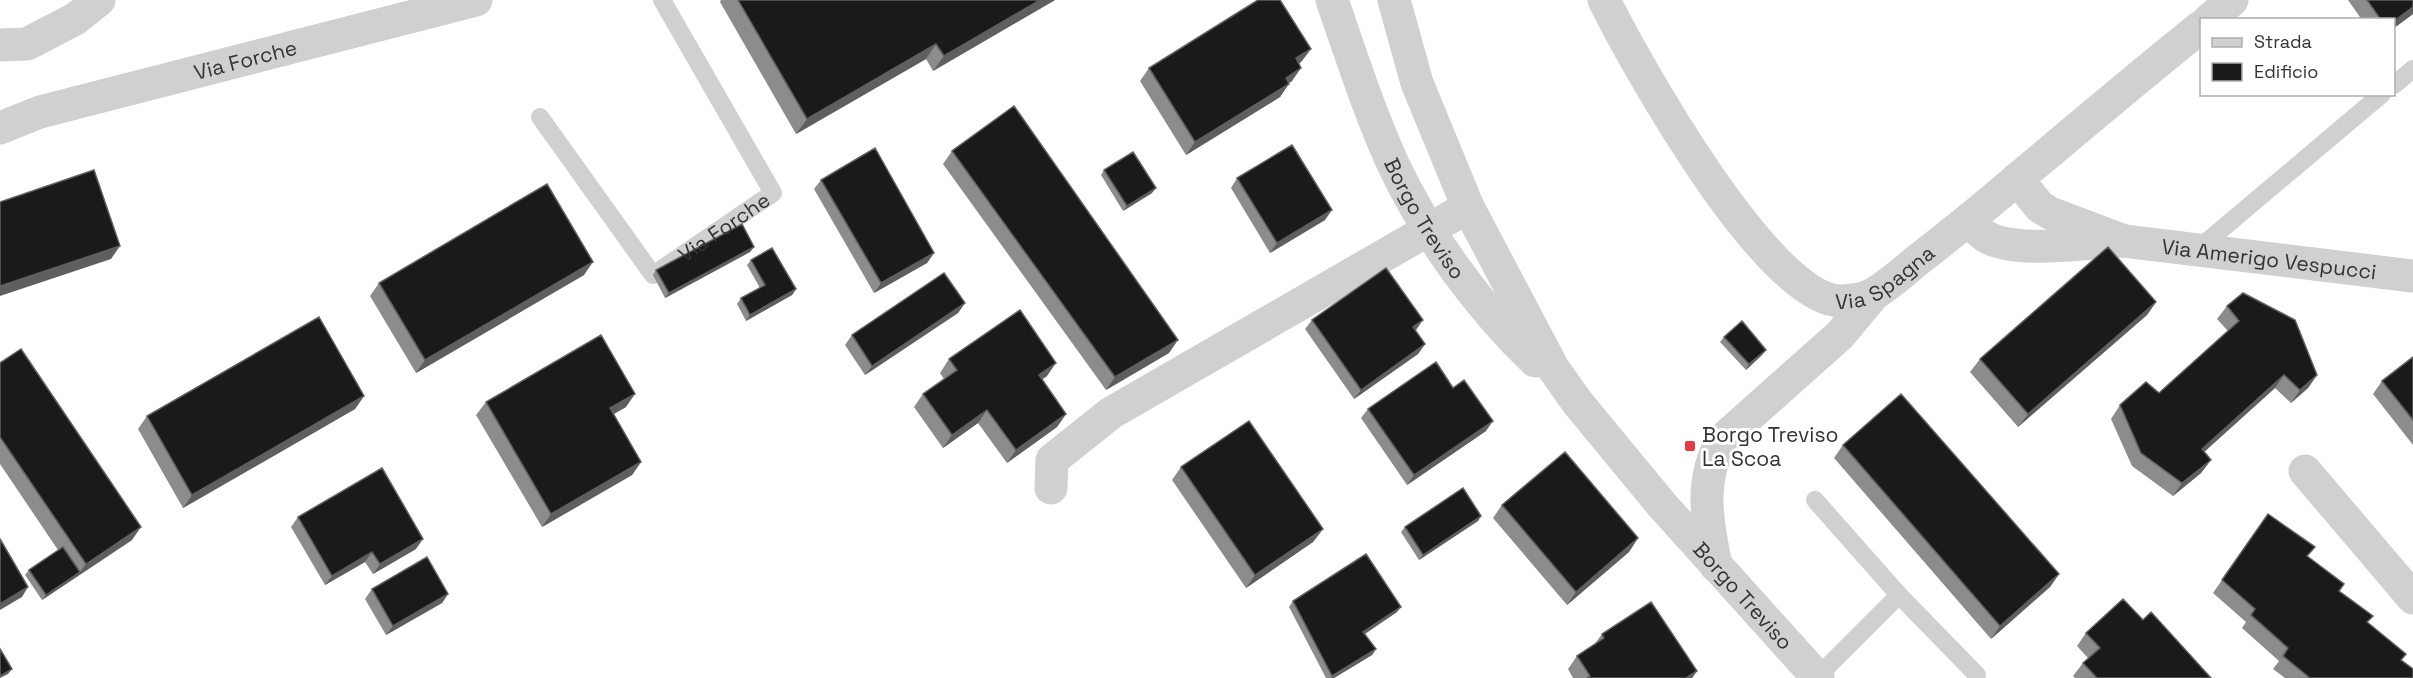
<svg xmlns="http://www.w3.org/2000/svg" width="2413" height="678" viewBox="0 0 2413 678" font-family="'Space Grotesk',sans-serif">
	<rect width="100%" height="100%" fill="#fff"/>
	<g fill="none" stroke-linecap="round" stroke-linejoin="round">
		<!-- service -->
		<g stroke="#d0d0d0" stroke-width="18">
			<path d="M2394,85L2413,69"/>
			<path id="s1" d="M540,117L653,275L773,193L662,0"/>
			<path d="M2197,250L2382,94"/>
			<path d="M1815,500L1899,595L1977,675"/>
			<path d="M1817,677L1899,595"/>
		</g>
		<!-- minor -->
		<g stroke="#d0d0d0" stroke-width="33">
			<path id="s2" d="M1604,0C1635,63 1767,299 1840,301C1850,301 1866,299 1875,293C1889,285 1902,273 1914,263C1942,241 1969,220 1996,197C2064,140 2132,82 2202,26"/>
			<path d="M2209,20L2232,0"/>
			<path d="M0,45L27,44L75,19L99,0"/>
			<path d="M1969,220C1974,226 1979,232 1985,236C2015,255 2088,242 2124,241L2050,213L2040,207L2017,179"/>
			<path id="s3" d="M2124,241L2413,276"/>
			<path d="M2305,471L2413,598"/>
			<path d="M1051,488L1052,460L1111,413L1468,207"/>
		</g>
		<!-- tertiary -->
		<g stroke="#d0d0d0" stroke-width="33">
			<path id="s4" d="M1332,0C1351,55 1369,111 1393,164C1427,236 1477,305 1535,361"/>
			<path id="s5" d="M1394,0L1417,83L1468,207L1553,368L1577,402L1662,505L1818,678"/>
			<path id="s6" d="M0,128L40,112L476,0"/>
			<path d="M1716,566C1707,522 1699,481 1722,440L1840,335L1874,294"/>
		</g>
	</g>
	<!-- wall -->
	<path fill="#8c8c8c" d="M721,0H1055L933,71L926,59L796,134L720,2Z
		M2348,0H2413V14L2394,28V20H2362Z
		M1311,49L1301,62L1299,64L1292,81L1289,83L1280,97L1186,155L1140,81L1149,68Z
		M952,151L1169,353L1106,390L943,164Z
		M1104,170L1152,193L1123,211L1101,175Z
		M1237,178L1325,220L1270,253L1231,188Z
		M821,180L934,253L927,263L874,293L814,189Z
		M754,247L750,252L665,298L653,275L656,270Z
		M751,260L796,289L792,295L746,321L737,304L741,298L760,288L747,265Z
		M584,275L416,373L370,296L379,283Z
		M2156,302L2147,315L2018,427L1970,372L1980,359Z
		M965,303L958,313L865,375L845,345L852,335Z
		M2227,306L2317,375L2308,388L2291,403L2275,388L2204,452L2211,460L2201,473L2173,496L2132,466L2111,419L2120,405L2159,393L2228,331L2217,319Z
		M1312,320L1425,344L1418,354L1354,399L1305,329Z
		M1724,337L1766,350L1762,355L1746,370L1720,342Z
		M2413,357V445L2373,394L2382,381Z
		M949,359L1047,376L1042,379L1066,414L1057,427L1007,463L978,423L943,448L914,407L923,394L944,379L940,373Z
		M0,363L132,540L42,600L25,575L29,570L58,550L0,464Z
		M1453,388L1486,431L1407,485L1361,418L1368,409Z
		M364,396L355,409L183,508L138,429L147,416Z
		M486,402L626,407L614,414L641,462L632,475L542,527L476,415Z
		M1843,445L2059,574L2050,587L1991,639L1834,458Z
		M1181,467L1323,529L1313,542L1246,588L1172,480Z
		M1502,505L1638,538L1629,552L1567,605L1493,518Z
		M2268,514L2402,660L2413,678H2285L2273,669L2279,661L2242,628L2246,622L2213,593Z
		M1481,516L1478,521L1419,560L1401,532L1405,527Z
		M298,517L416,549L373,574L365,562L325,585L291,527Z
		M372,589L448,594L442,603L386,635L365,599Z
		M1293,601L1397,612L1365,634L1376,649L1372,655L1334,678H1326L1289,607Z
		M2143,620L2211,678H2075L2073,676L2083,663L2088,658L2077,646L2086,633Z
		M1602,634L1697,671L1692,678H1573L1568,669L1577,656L1594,645Z"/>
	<!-- shaded-wall -->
	<path fill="#5f5f5f" d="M1040,0H1055L933,71L944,56Z
		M2413,7V14L2394,28V21Z
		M936,44L926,59L796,134L807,119Z
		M1311,49L1301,62L1287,71L1296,58Z
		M1301,68L1292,81L1276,91L1286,78Z
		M1289,84L1280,97L1186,155L1195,142Z
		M1156,188L1152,193L1123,211L1127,206Z
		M1332,210L1325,220L1270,253L1277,243Z
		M120,246L111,259L0,296V286Z
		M754,247L750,252L665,298L669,293Z
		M934,253L927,263L874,293L881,283Z
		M593,262L584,275L416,373L425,360Z
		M796,289L792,295L746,321L750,315Z
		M2156,302L2147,315L2018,427L2028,414Z
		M965,303L958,313L865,375L872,366Z
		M1423,320L1416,330L1406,337L1413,327Z
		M1178,340L1169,353L1106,390L1115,377Z
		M1425,344L1418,354L1354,399L1361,390Z
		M1766,350L1762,355L1746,370L1749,364Z
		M1056,363L1047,376L1030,388L1039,375Z
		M2284,375L2275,388L2193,462L2202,449Z
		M2317,375L2308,388L2291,403L2300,390Z
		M635,394L626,407L601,421L610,408Z
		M364,396L355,409L183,508L192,495Z
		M987,410L978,423L943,448L952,435Z
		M1066,414L1057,427L1007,463L1016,450Z
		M1493,421L1486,431L1407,485L1414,475Z
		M2211,460L2201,473L2173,496L2182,483Z
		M641,462L632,475L542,527L551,514Z
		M1481,516L1478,521L1419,560L1423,555Z
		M141,527L132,540L42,600L46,595L80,572L86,564Z
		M1323,529L1313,542L1246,588L1255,575Z
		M1638,538L1629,552L1567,605L1576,592Z
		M423,539L416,549L373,574L380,564Z
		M372,552L365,562L325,585L332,576Z
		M2059,574L2050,587L1991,639L2000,626Z
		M28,587L22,597L0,610V604Z
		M448,594L442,603L386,635L393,626Z
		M1401,607L1397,612L1360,637L1363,632Z
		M1376,649L1372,655L1334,678H1331Z
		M12,669L8,674L0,678V676Z
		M1697,671L1692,678H1686Z"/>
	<!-- building -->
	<path fill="#1a1a1a" stroke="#5f5f5f" stroke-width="1.5" d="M738,0H1040L944,56L936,44L807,119Z
		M1258,0H1280L1311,49L1296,58L1301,68L1286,78L1289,84L1195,142L1149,68Z
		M2367,0H2413V7L2394,21V20H2381Z
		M1014,106L1178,340L1115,377L952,151Z
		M1292,145L1332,210L1277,243L1237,178Z
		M875,148L934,253L881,283L821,180Z
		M1133,152L1156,188L1127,206L1104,170Z
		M94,170L120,246L0,286V202Z
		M547,184L593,262L425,360L379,283Z
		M742,224L754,247L669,293L656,270Z
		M2108,247L2156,302L2028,414L1980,359Z
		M772,248L796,289L750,315L741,298L765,285L751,260Z
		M1386,268L1423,320L1413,327L1425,344L1361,390L1312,320Z
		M944,273L965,303L872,366L852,335Z
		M2243,293L2295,320L2317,375L2300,390L2284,375L2202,449L2211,460L2182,483L2141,453L2120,405L2146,382L2159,393L2239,321L2227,306Z
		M1020,310L1056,363L1039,375L1066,414L1016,450L987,410L952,435L923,394L957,370L949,359Z
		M319,317L364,396L192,495L147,416Z
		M1742,321L1766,350L1749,364L1724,337Z
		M601,335L635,394L610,408L641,462L551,514L486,402Z
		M21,349L141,527L86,564L0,437V363Z
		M2413,357V420L2382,381Z
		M1436,362L1453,388L1464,380L1493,421L1414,475L1368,409Z
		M1901,394L2059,574L2000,626L1843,445Z
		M1249,421L1323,529L1255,575L1181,467Z
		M1565,452L1638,538L1576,592L1502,505Z
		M382,468L423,539L380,564L372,552L332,576L298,517Z
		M1463,488L1481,516L1423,555L1405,527Z
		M2268,514L2315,547L2307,556L2344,584L2339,591L2373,616L2367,622L2406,654L2401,660L2413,669V678H2310L2283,656L2288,648L2251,615L2255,609L2222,580Z
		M0,539L28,587L0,604Z
		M63,547L80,572L46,595L29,570Z
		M1366,554L1401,607L1363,632L1376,649L1332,676L1293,601Z
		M427,557L448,594L393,626L372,589Z
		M2123,599L2143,620L2151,612L2211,678H2097L2083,663L2100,648L2086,633Z
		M1651,602L1697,671L1686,678H1587L1590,676L1577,656L1604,638L1602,634Z
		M0,649L12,669L0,676Z"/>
	<!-- markers -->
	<rect fill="#e63946" stroke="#fff" stroke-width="2" x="1684" y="440" width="12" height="12" rx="3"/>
	<g text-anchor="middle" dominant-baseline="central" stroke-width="6" stroke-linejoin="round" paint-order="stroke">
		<!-- street labels -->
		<g font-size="21" fill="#333" stroke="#fff">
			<text stroke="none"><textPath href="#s6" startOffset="255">Via Forche</textPath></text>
			<text stroke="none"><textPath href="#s4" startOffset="238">Borgo Treviso</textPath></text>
			<text stroke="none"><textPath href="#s1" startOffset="280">Via Forche</textPath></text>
			<text stroke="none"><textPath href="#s3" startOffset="146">Via Amerigo Vespucci</textPath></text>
			<text stroke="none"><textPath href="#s2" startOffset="442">Via Spagna</textPath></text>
			<text stroke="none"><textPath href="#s5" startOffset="699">Borgo Treviso</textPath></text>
		</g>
		<!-- poi labels -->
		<g font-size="21" fill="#333" stroke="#fff" text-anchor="start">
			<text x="1702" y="434">Borgo Treviso<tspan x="1702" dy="24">La Scoa</tspan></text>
		</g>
	</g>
	<!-- legend -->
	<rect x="2200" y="18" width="195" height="78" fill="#ffffff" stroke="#adadad" stroke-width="1.5"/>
	<rect x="2212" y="38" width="30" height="9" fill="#d0d0d0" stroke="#adadad" stroke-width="1.5"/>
	<text x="2254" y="48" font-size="18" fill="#333333">Strada</text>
	<rect x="2212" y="63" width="30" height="18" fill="#1a1a1a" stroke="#adadad" stroke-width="1.5"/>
	<text x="2254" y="78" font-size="18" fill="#333333">Edificio</text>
</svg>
